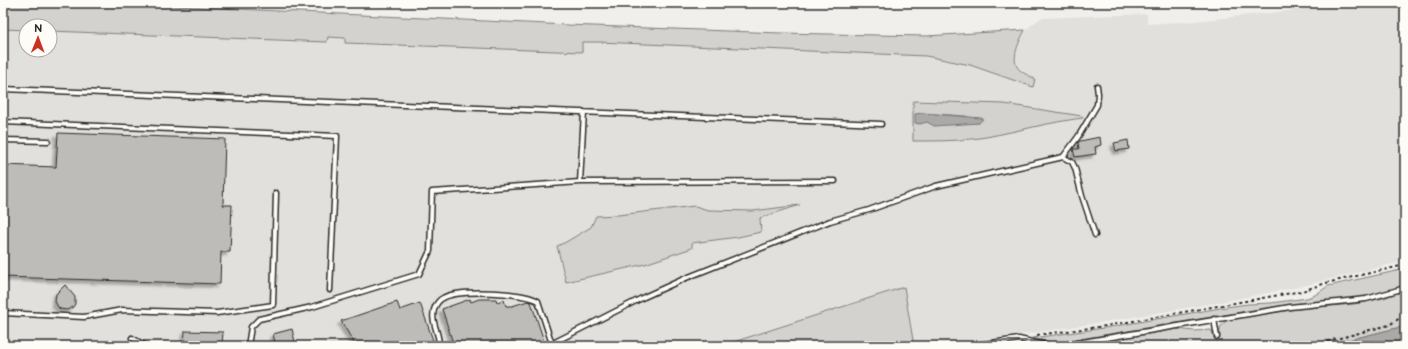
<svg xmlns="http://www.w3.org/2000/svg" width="1408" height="349" viewBox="0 0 1408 349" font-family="'Balsamiq Sans',sans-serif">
	<defs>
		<filter id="shadow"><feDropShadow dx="-3.5" dy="3.5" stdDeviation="1" flood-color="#0004"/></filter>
	</defs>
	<rect width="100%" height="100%" fill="#f0efeb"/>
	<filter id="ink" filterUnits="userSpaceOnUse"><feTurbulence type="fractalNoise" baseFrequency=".025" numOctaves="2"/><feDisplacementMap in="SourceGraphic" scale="8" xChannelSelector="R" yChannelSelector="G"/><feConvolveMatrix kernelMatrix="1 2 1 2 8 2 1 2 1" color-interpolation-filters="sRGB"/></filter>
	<g filter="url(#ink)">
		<!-- built -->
		<path fill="#e1e0dc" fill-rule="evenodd" d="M1359,3H1405V262L1388,265L1299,287L1221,302L1104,322L946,346H914L904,287L721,346H3V29L26,30V50H50V31L327,42V37L345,38V43L582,52V42H598L926,56L970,65L1032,87L1035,79L1019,69L1016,63L1015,58L1019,43L1025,30L1041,18L1147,14V24L1196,21ZM913,101L970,103L1082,116L1083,118L1044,124L913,141ZM695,206L708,210L753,211L797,206L760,218L761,232L738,237L692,243V248L645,264L566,282L557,246L566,242L591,227L596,216L618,215Z"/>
		<!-- green -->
		<path fill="#d3d2cf" stroke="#7f7e7d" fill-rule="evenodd" d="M3,3H114L567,25L781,33L926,36L1025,30C1020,40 1008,62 1021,71C1025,74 1030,76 1035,79L1033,87L970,65L926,56L598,42H582V52L345,43V38L328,37L327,42L50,31V26H26V30L3,29Z
			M913,101L1004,104L1082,116L1083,118C1050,122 1019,131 986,137C962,141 938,141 913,141ZM922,113L966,116L979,123L929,122H927Z
			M800,205L760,218L761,232L738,237L692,243V248L645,264L566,282L557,246L566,242L591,227L596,216L618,215L695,206L708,210L753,211Z
			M1405,269V285L1375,295L1345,299L1265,308L1056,343L1045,341L1033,338L1104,328L1226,307L1248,304L1271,303L1307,298L1315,295L1328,286Z
			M904,287L914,346H721Z
			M1405,291V304L1403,308L1405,310V319L1401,327L1324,346H1075L1178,329L1194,331L1211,330L1215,337L1220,336C1219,328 1221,324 1228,320L1296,309L1354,304L1384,298L1397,293Z"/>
		<!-- water -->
		<path fill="#aaa9a7" stroke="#777775" d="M922,113L981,118L983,119L979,123L934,126L927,122L920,124L915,123V114Z
			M1405,319V346H1324L1401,327Z"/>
		<!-- building -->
		<path fill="#bdbcb8" stroke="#2b2b2b" filter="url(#shadow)" d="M58,133L225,139L223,205H232L230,252H221L220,284L3,277V165L56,167Z
			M1100,137L1101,145L1095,147L1096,154L1075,157L1073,149H1079L1078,142L1080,141Z
			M1128,140L1129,149L1116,151L1114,143Z
			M65,285L75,297V304L73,307L67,310L60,309L58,307L55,301L56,294Z
			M470,299L471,302L479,299H496L497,302L504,300L506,306H512L528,301L531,302L544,341L530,346H454L442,309Z
			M397,302L400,310L420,303L435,346H356L341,321Z
			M292,329L296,346H276L273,334Z
			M185,331L223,332L222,346H184Z"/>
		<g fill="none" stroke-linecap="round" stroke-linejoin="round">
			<!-- service casing -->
			<g stroke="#2b2b2b" stroke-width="7">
				<path id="service" d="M3,89L881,124
					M3,122L337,136L330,290
					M3,140L48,141
					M1063,157L1072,162L1075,168L1082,196L1095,235
					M580,182L584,112
					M3,313L84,317L122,310L217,313L273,305L276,193
					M1214,319L1217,337
					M132,338L146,346
					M248,346L251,327L259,319L312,307L419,274L430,251L432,192L580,182L835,181
					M439,346C440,333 429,320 435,307C436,304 440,299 443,298C458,289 524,292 538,301L552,344
					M547,346L644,297L686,278L830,221L869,210L936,186L1063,157L1078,137L1097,105L1098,94L1097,86
					M970,346L1019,339L1049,346H1059L1290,307L1366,299L1405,288"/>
			</g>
			<!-- path -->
			<path stroke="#2b2b2b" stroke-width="2" stroke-dasharray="3 3" stroke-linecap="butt" d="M1037,335L1105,326L1302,291L1326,283L1405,265
				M1310,346L1389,325L1400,318L1405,309"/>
			<!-- service -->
			<use href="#service" stroke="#fdfcf7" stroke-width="4"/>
		</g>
	</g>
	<!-- margin -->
	<rect width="1408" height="349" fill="none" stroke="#fdfcf7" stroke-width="16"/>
	<rect x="8" y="8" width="1392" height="333" fill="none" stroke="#2b2b2b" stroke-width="1.5" filter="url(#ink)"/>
	<!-- north arrow -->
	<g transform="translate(38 38) rotate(1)"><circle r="19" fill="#fdfcf7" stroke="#a9a8a5"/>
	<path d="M0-3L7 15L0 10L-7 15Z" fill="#c8321e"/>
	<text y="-6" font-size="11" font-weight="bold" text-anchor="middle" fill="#2b2b2b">N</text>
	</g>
</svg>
